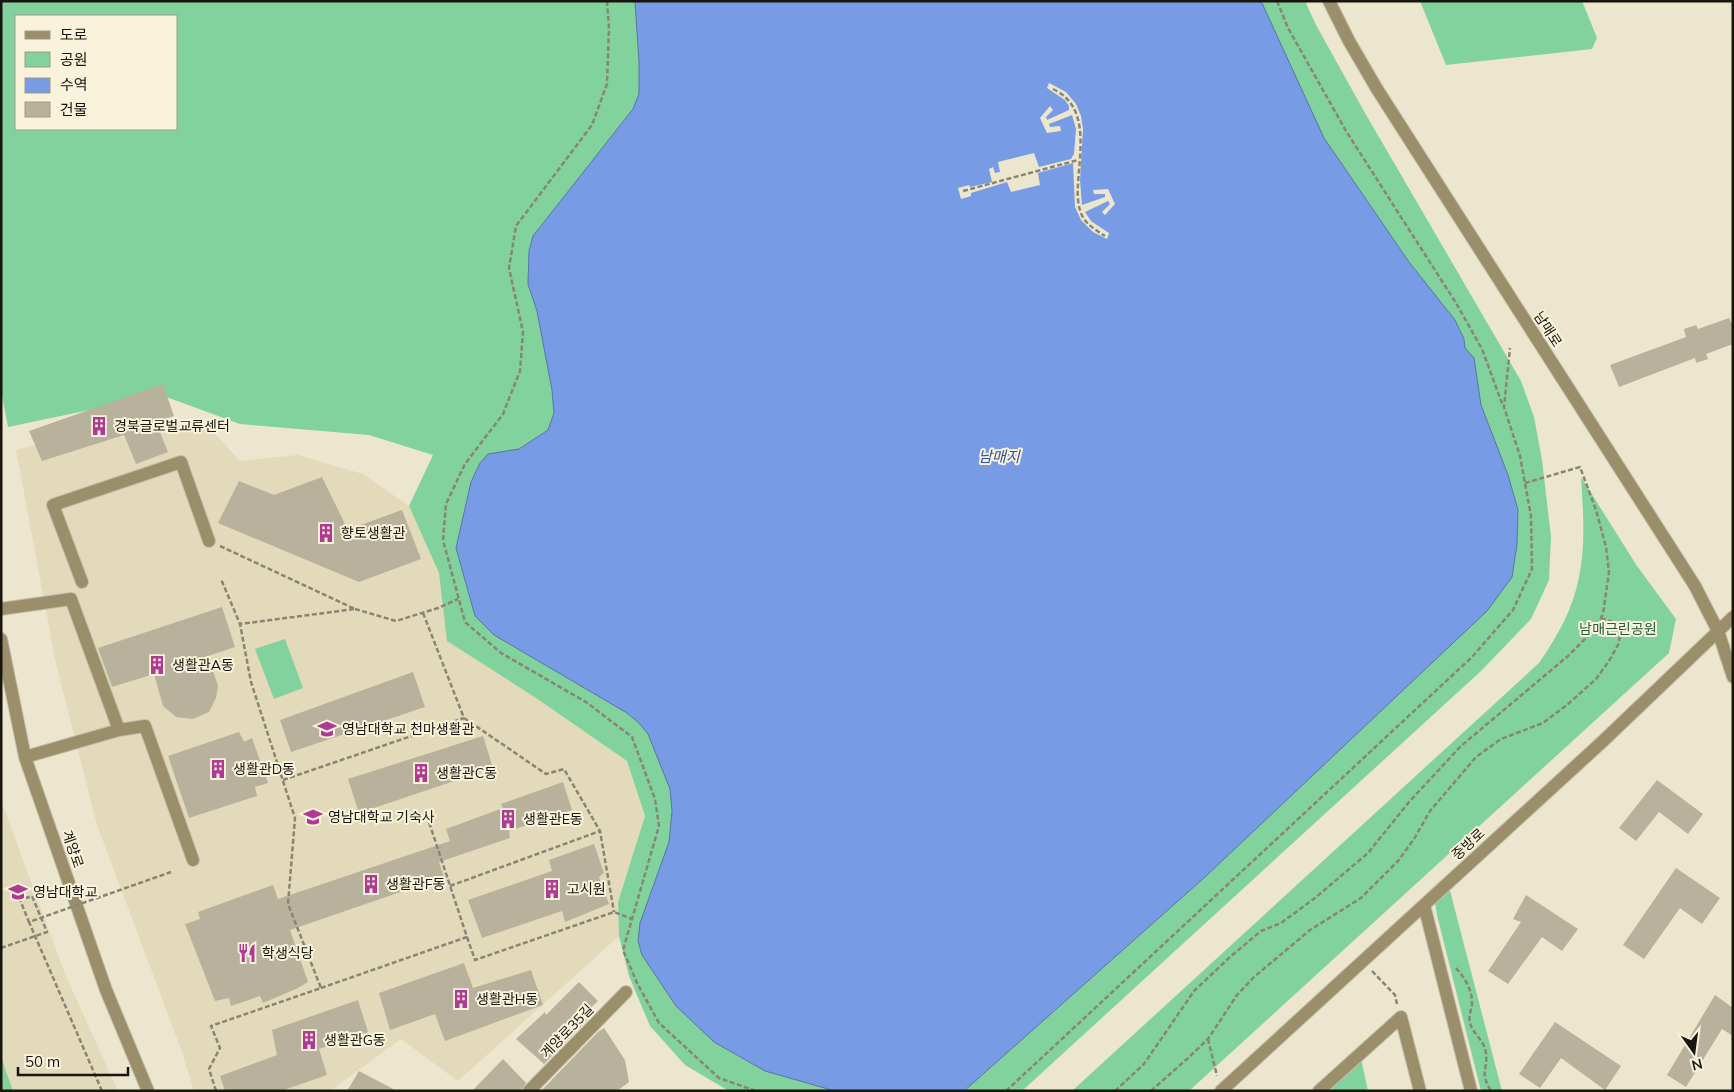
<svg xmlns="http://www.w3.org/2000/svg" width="1734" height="1092" viewBox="0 0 1734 1092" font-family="Mulish,'Noto Sans KR',sans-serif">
	<rect width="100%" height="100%" fill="#ece6cf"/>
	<!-- built -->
	<path fill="#e3dabb" d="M99,426H208L240,461L298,455L363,474L409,506L439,573L448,641L536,698L627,761L645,816L618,902L619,936L458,1081L401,1039L330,1091H194L182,1052L97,825L56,664L16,450Z
		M1,800L65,974L118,1091H1Z"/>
	<!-- green -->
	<path fill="#81d29d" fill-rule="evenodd" d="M1,1H1305L1316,25L1365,113L1521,381L1534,417L1542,460L1551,537L1549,580L1531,619L1481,671L1022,1091H729L685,1065L650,1026L629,976L619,936L618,902L645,816L627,761L536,698L447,641L439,573L409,506L433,455L369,435L240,424L161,395L8,427L1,390ZM16,16H176V129H16Z
		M1420,1H1582L1597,38L1592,49L1446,65Z
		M1581,477L1637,566L1676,619L1669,653L1189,1091H1072L1539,663C1557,637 1573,609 1579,577C1586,544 1583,510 1581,477Z
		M285,639L303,688L274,699L255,649Z
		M1448,883L1502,1091H1481L1437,915L1434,896Z
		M1360,1054L1368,1091H1319Z
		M1,1057L13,1091H1Z"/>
	<!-- water -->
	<path fill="#779ce5" stroke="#5a74a4" d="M635,1H1261L1324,138L1409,262L1455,320L1464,339L1465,348L1474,358L1481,405L1508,475L1518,510L1517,544L1512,577L1487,611L1205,877L964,1091H835L765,1071L714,1042L676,1006L642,955L638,941L640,923L669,842L672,811L670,789L648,734L639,723L627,713L494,635L475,616L456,548L471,482L480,463L488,454L519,449L548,430L554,413L552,390L537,311L528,284L529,251L533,236L633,109L639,94V62Z"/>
	<!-- pier -->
	<path fill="#ece6cf" d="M1049,83L1066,92L1076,104L1081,116L1083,129L1080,180L1082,205L1105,197V194H1094L1093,190L1108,189L1115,204L1105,215L1102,212L1110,204L1108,201L1085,212L1091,221L1109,233L1107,239L1093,232L1081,220L1075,207L1073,163L1038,173L1040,185L1011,192L1007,182L971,193V196L961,199L958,188L969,185L970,187L992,182L989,169L993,167L995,173L1000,172L998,162L1034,153L1039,167L1071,159L1074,154L1076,129L1072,115L1049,124L1050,127L1060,126L1061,131L1047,133L1040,118L1050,106L1053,110L1046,117L1047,120L1069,110V106L1065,100L1047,88Z"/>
	<!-- building -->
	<path fill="#b8b29c" d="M1729,318L1733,326V344L1706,354L1708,359L1696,363L1695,358L1619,387L1610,365L1686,337L1684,329L1696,325L1698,329Z
		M163,384L174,416L156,422L168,452L136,464L124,435L42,461L29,431Z
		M322,477L345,524L355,527L402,510L421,559L359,582L218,523L239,481L274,495Z
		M222,607L235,647L208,656L218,686L216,698L209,712L193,719L176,717L163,706L154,674L112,687L98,648Z
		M413,672L425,707L291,752L280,720Z
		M239,732L244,742L252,738L268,783L255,787L257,796L189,818L168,756Z
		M483,736L493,768L359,813L348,779Z
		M1657,780L1703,814L1688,834L1659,812L1636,841L1619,828Z
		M563,782L572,810L509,831L510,838L439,862L444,877L290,930L308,982L296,989L263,1003L260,996L231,1006L229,998L215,1001L185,924L200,919L198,912L273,885L278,899L450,841L446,829L503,808L501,804Z
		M594,844L604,873L599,877L609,904L565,922L562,911L482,938L468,900L552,871L549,860Z
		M1676,868L1720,898L1702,924L1680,908L1644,959L1623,945Z
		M1526,895L1578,929L1562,951L1542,937L1508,984L1488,971L1521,922L1513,919Z
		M464,963L473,988L531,970L543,1005L445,1041L435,1014L390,1030L379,993Z
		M579,982L598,1001L583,1015L587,1020L544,1064L516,1039L545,1012L546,1015Z
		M1715,995L1733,1008V1036L1722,1029L1686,1087L1667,1075Z
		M358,1000L368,1032L319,1049L327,1075L281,1091H225L220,1076L277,1055L272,1030Z
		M1555,1022L1621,1066L1605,1090L1561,1058L1540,1088L1519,1074Z
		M604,1028L625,1060L629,1082L617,1091H541L598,1032Z
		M503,1059L526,1083L521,1091H472Z
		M359,1071L397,1091H347Z"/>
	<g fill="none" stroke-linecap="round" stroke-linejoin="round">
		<!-- minor casing -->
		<g stroke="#c6c0ac" stroke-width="14">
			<path id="minor" d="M1329,1L1349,41L1377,89L1695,586L1718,631L1733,677
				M82,582L53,505L181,462L209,541
				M1,609L71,599L119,730
				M1,639L25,757L106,990L148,1091
				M25,757L119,730L145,726L193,860
				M1424,905L1471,1091
				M529,1091L626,992
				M1221,1091L1602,742L1733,617
				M1319,1091L1401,1017L1420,1091"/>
		</g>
		<!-- path -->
		<path stroke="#898575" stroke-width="2.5" stroke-dasharray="5 2.5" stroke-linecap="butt" d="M607,1L609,28L607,84L592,125L516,226L509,268L523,332L520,371L503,414L465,464L446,504L443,540L465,622L501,653L586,702L632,737L655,799L659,826L623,950L637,983L659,1023L719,1078L756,1091
			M1277,1L1288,28L1346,131L1456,303L1482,349L1503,406
			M1053,89C1057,91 1062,94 1065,97C1088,117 1079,159 1078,185C1077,196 1078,210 1084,219C1089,226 1097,231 1105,236
			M963,191L1078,160
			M220,546L355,609L240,624
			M355,609L396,621L438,608L458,599
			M423,613L464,718L546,774L564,769L600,831L614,912
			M1601,618L1637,630
			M283,780L464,718
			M450,886L600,831
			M467,937L475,960L614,912L632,919
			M1,948L47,932L32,896L20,900L29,922
			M1456,968C1465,978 1472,990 1472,1003C1472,1009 1468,1016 1470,1022C1472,1034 1484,1039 1486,1053C1488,1071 1479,1071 1491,1091
			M1372,971L1395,995L1397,1004
			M321,988L467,937L427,816
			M1208,1039L1217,1076
			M216,1091L209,1069L220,1048L211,1026L321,988L288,904L295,818L251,682L240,624L221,579
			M1006,1091L1472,657L1513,610L1532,569L1531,516L1520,456L1504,407L1510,348
			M1115,1091L1144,1064L1194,991L1230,957L1261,931L1281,923L1315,898L1368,853L1409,802L1461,746L1568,656L1596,628L1603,614L1609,572L1606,547L1596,510L1580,467L1525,483
			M1151,1091L1188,1058L1208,1039L1237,995L1254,977L1310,930L1361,898L1398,861L1414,839L1430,811L1476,757L1501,739L1543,723L1568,704L1596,679L1609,661L1618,645L1622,626"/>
		<!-- minor -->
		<use href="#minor" stroke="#9b8f6b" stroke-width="12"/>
		<!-- path-bridge -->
		<path stroke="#898575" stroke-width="2.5" stroke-dasharray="5 2.5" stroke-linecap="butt" d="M102,1091L29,922L171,872"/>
	</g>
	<!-- icons -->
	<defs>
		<g id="building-bare" transform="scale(1.5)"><path d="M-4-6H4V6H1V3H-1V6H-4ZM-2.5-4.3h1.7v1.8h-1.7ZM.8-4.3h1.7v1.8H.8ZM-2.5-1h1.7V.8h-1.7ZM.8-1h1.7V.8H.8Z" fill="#b03a92" stroke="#faf3dc" stroke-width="2.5" paint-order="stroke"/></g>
		<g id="university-bare" transform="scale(1.5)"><path d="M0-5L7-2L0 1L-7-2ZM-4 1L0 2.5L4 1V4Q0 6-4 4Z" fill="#b03a92" stroke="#faf3dc" stroke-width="2.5" paint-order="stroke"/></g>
		<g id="restaurant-bare" transform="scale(1.5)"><path d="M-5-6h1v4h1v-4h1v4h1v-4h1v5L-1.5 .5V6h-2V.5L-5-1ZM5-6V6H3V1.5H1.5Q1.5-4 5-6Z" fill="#b03a92" stroke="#faf3dc" stroke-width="2.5" paint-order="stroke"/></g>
	</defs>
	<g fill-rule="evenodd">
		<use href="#building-bare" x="99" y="426"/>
		<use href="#building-bare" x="326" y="533"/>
		<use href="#building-bare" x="157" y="665"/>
		<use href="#university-bare" x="327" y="729"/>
		<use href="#building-bare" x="218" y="769"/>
		<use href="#building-bare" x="421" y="773"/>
		<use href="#university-bare" x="313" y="817"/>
		<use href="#building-bare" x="508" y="819"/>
		<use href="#building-bare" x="371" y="884"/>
		<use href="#building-bare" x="552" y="889"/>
		<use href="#university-bare" x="18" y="892"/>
		<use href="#restaurant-bare" x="247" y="953"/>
		<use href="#building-bare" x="461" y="999"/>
		<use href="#building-bare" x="309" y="1040"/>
	</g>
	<g text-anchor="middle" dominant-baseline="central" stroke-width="4" stroke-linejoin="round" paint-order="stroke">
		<!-- street labels -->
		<g font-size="14" fill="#17150d" stroke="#faf3dc">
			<text transform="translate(1548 329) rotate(57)">남매로</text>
			<text transform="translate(1468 844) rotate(-43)">중방로</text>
			<text transform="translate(73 849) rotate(71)">계양로</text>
			<text transform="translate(567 1031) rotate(-46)">계양로35길</text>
		</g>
		<!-- poi labels -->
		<g font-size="14" fill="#17150d" stroke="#faf3dc" text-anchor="start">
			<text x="114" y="426">경북글로벌교류센터</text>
			<text x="341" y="533">향토생활관</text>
			<text x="172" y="665">생활관A동</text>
			<text x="342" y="729">영남대학교 천마생활관</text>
			<text x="233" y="769">생활관D동</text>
			<text x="436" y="773">생활관C동</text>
			<text x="328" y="817">영남대학교 기숙사</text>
			<text x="523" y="819">생활관E동</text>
			<text x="386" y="884">생활관F동</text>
			<text x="567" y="889">고시원</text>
			<text x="33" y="892">영남대학교</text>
			<text x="262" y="953">학생식당</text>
			<text x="476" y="999">생활관H동</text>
			<text x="324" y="1040">생활관G동</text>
		</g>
		<!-- park labels -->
		<g font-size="14" fill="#215f3a" stroke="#faf3dc">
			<text x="1618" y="629">남매근린공원</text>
		</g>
		<!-- water labels -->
		<g font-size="15" font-style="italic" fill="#2a52a8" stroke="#faf3dc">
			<text x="999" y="456">남매지</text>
		</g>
	</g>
	<!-- border -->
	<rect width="1734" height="1092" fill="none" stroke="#17150d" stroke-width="5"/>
	<!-- legend -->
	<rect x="15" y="15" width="162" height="115" fill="#faf3dc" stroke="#9f9a89"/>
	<rect x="25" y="31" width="25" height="8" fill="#9b8f6b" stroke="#9f9a89"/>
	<text x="60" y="40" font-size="15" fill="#17150d">도로</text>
	<rect x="25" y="52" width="25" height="15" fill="#81d29d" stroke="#9f9a89"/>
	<text x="60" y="65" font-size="15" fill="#17150d">공원</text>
	<rect x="25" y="78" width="25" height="15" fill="#779ce5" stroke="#9f9a89"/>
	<text x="60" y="90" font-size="15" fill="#17150d">수역</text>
	<rect x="25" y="102" width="25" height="15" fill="#b8b29c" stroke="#9f9a89"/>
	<text x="60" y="115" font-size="15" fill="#17150d">건물</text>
	<!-- north arrow -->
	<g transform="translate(1694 1052) rotate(166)" stroke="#faf3dc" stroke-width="4" paint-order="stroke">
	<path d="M0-4L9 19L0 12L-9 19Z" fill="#17150d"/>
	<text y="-8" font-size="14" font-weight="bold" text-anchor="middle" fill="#17150d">N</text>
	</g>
	<!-- scale -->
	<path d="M18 1067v8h110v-8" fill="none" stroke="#17150d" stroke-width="2.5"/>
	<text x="25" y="1067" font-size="15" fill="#17150d" stroke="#faf3dc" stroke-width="4" paint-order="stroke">50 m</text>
</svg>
